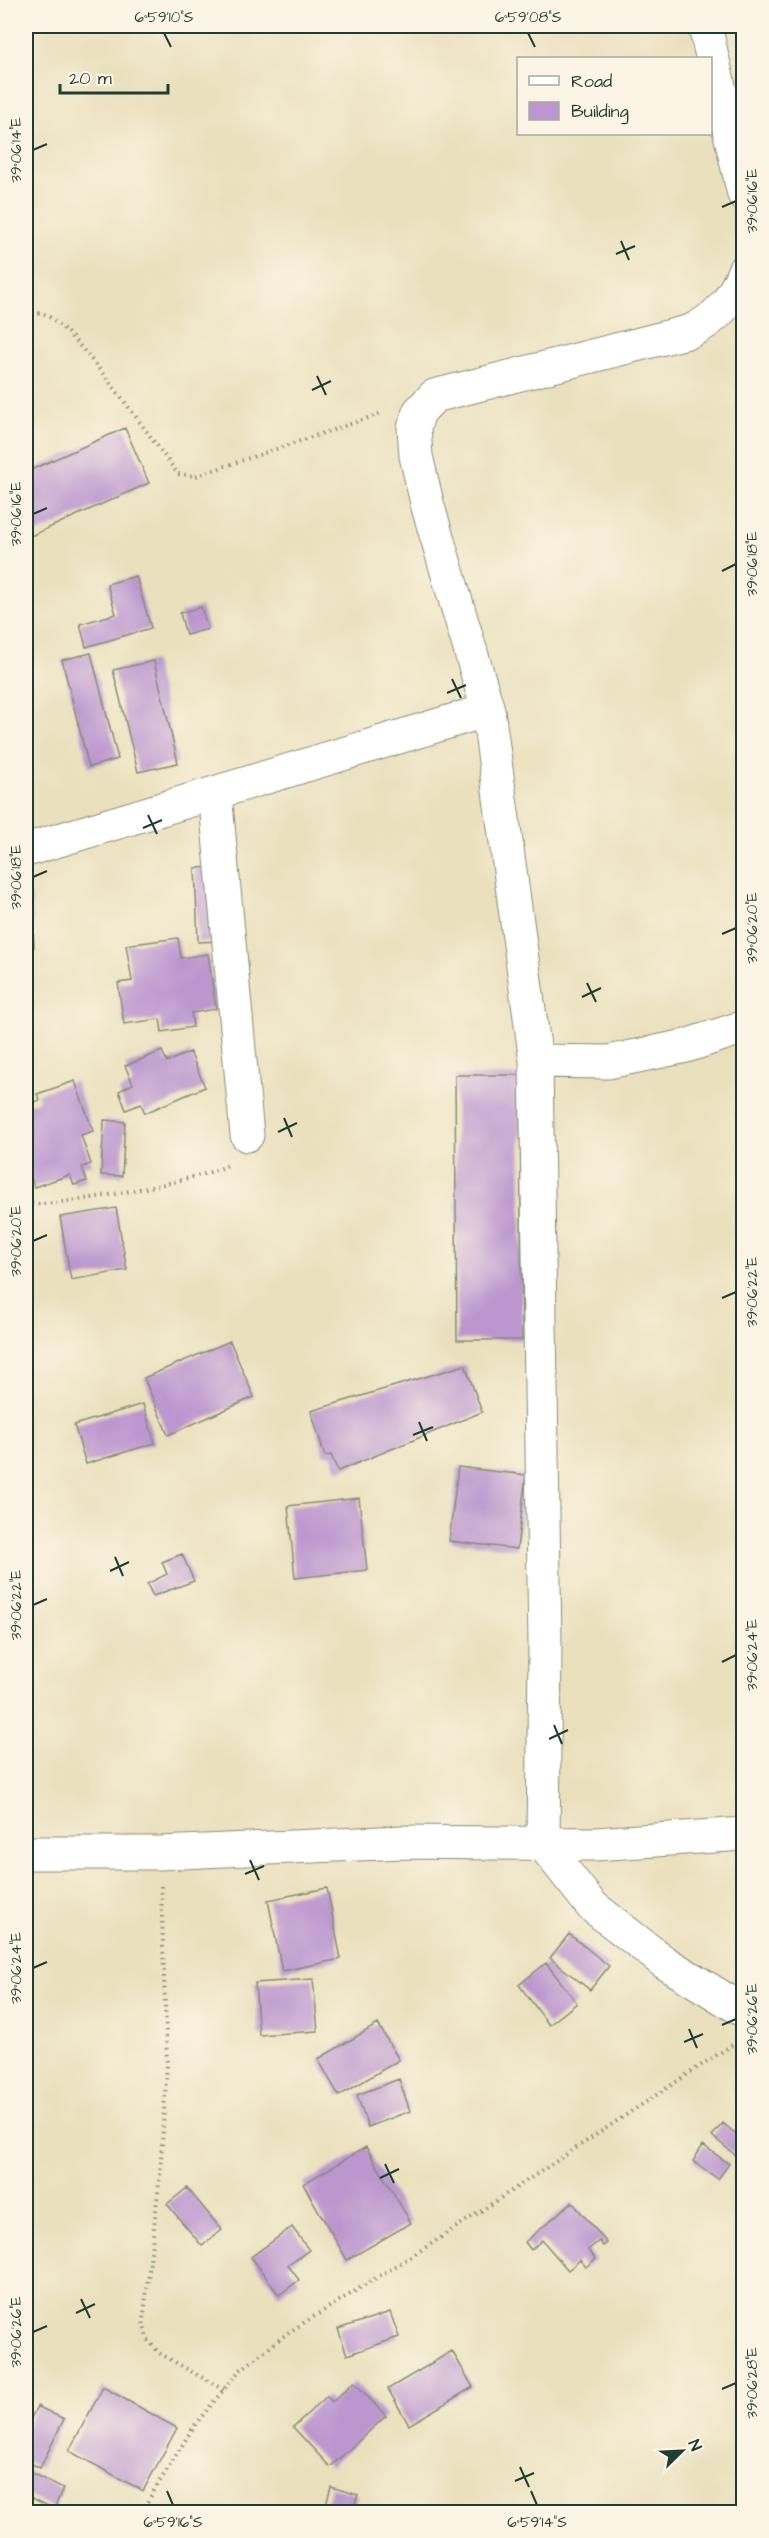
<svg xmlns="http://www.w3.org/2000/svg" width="769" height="2538" viewBox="0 0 769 2538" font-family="'Architects Daughter',sans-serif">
	<rect width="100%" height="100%" fill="#fcf5e5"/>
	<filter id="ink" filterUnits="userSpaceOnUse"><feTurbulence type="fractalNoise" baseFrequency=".0167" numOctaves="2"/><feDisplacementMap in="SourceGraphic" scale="12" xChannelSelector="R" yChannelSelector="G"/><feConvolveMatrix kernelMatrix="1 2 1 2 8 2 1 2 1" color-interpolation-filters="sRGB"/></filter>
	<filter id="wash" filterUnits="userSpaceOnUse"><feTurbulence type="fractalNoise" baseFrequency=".008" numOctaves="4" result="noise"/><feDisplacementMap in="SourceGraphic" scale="24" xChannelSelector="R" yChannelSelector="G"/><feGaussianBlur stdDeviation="1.35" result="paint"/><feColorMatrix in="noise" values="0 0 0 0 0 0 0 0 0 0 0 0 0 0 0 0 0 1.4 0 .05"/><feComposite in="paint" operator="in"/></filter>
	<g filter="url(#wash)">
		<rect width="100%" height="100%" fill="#ebe0bd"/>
		<g id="blocks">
			<!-- building -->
			<path fill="#bc96cf" d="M125,428L149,483L26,538V472Z
				M136,576L151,628L86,647L80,624L116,614L107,584Z
				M201,607L208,629L186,635L180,613Z
				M91,653L118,759L89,767L62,660Z
				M154,661L178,763L138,772L113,670Z
				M218,867L220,941L198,942L195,868Z
				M26,894H31L34,947L26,948Z
				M178,938L181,958L208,954L216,1009L191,1013L193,1027L162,1032L160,1019L124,1024L118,983L132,981L126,945Z
				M162,1051L167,1062L190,1052L205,1087L145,1113L141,1104L126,1110L119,1091L133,1084L125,1066Z
				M455,1075H520L522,1340H457Z
				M75,1081L93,1131L81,1135L91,1164L82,1167L87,1181L74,1185L70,1175L34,1187L26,1162V1105L40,1100L37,1094Z
				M104,1120L125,1122L122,1176L101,1175Z
				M116,1208L127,1270L71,1280L60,1217Z
				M230,1341L254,1397L168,1435L144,1378Z
				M465,1365L482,1412L338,1471L331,1455L325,1456L311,1411Z
				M143,1404L155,1443L86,1464L74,1425Z
				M458,1467L526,1475L517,1549L449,1541Z
				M359,1498L367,1570L295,1578L288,1506Z
				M182,1554L194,1581L153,1596L147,1584L167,1574L162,1562Z
				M327,1888L341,1959L282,1971L268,1900Z
				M569,1934L609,1966L590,1990L550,1958Z
				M546,1963L577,2003L549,2025L519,1985Z
				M313,1979L318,2031L259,2035L255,1983Z
				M378,2024L399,2060L339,2096L318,2059Z
				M399,2079L410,2111L368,2127L357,2095Z
				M723,2123L735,2133L741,2125L744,2127V2155L740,2159L712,2136Z
				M703,2145L729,2164L718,2179L693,2161Z
				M366,2147L411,2223L347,2260L303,2184Z
				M187,2188L222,2230L202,2246L167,2204Z
				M572,2202L607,2243L603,2246L599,2241L588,2250L596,2259L586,2267L580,2260L568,2270L542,2240L531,2250L525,2242Z
				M292,2227L309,2250L288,2265L299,2280L279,2295L251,2257Z
				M390,2312L399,2337L347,2355L338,2329Z
				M452,2351L473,2387L409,2425L388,2389Z
				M354,2382L386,2416L330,2467L293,2427L327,2396L332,2402Z
				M103,2387L177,2428L143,2491L69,2451Z
				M37,2406L64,2419L40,2468L26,2461V2429Z
				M26,2470L63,2489L54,2509L26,2495Z
				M331,2487L358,2495L352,2512H324Z"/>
		</g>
	</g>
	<g filter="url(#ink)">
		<use href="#blocks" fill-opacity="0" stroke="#858e78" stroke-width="1.5"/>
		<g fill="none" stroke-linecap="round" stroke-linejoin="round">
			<!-- minor casing -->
			<g stroke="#858e78" stroke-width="35">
				<path id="minor" d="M705,26L744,194
					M744,271C733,299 718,318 691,331L434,396L419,412L414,428L416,456L428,507L488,710L536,1061L545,1645L543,1844L592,1906L664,1962L744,2011
					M215,793L247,1135
					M26,850L488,710
					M536,1061L608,1062L686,1046L744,1027
					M26,1853H160L403,1842L595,1844L744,1834"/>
			</g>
			<!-- path -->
			<path stroke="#858e78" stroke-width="4" stroke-dasharray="1.5 4.5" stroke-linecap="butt" d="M26,315C31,314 39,313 44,314C74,326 154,443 178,474L196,476L383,413
				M26,1203C46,1210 212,1178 229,1164
				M161,1886L167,2064L160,2175L143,2322L147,2339L159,2353L224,2390
				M141,2512L194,2426L239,2371L289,2332L431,2244L735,2043"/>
			<!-- minor -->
			<use href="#minor" stroke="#fff" stroke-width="33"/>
		</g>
	</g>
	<!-- ticks -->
	<path fill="none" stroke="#1f3d34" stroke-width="2" d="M164,33L171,47M528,33L535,47M33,150L47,144M722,207L736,201M621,241L629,260M616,254L635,246M317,376L326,395M312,390L331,381M33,514L47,508M722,571L736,564M452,679L461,698M447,693L466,685M148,815L157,834M143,828L162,820M33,877L47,871M722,934L736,928M587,983L596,1002M582,997L601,988M284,1118L292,1137M278,1132L297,1123M33,1241L47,1235M722,1298L736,1292M419,1422L427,1441M413,1435L433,1427M115,1557L123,1576M110,1571L129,1562M33,1605L47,1599M722,1662L736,1655M554,1725L562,1744M549,1739L568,1730M250,1860L259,1880M245,1874L264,1866M33,1968L47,1962M722,2025L736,2019M689,2029L697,2048M684,2042L703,2034M385,2164L394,2183M380,2178L399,2169M81,2299L90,2318M76,2313L95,2304M33,2332L47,2326M722,2389L736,2383M520,2467L529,2487M515,2481L534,2473M167,2491L173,2505M531,2491L537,2505"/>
	<!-- margin -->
	<rect width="769" height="2538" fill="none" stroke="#fcf5e5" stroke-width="66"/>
	<!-- legend -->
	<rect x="517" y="57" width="195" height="78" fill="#fcf5e5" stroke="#a4ab9e" stroke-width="1.5"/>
	<rect x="529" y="76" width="30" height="9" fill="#ffffff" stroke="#a4ab9e" stroke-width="1.5"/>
	<text x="571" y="87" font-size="18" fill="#1f3d34">Road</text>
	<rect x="529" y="102" width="30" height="18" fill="#bc96cf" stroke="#a4ab9e" stroke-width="1.5"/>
	<text x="571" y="117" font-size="18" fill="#1f3d34">Building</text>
	<!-- north arrow -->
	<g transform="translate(682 2451) rotate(66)" stroke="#fcf5e5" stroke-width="4.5" paint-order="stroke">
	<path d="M0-4.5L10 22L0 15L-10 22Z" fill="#1f3d34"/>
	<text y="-9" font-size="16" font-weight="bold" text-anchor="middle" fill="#1f3d34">N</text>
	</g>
	<!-- scale -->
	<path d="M60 84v9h108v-9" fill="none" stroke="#1f3d34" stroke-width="3"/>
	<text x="69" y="84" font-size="18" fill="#1f3d34" stroke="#fcf5e5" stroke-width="4.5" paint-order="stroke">20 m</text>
	<rect x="33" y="33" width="703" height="2472" fill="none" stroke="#1f3d34" stroke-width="2"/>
	<g font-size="15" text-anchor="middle" fill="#1f3d34">
		<text x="164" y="22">6°59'10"S</text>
		<text x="528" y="22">6°59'08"S</text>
		<text transform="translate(16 150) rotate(-90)" y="5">39°06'14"E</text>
		<text transform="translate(752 201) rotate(-90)" y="5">39°06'16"E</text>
		<text transform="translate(16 514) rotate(-90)" y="5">39°06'16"E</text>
		<text transform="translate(752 564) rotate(-90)" y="5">39°06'18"E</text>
		<text transform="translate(16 877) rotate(-90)" y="5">39°06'18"E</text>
		<text transform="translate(752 928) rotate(-90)" y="5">39°06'20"E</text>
		<text transform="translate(16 1241) rotate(-90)" y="5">39°06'20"E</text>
		<text transform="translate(752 1292) rotate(-90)" y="5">39°06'22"E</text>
		<text transform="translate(16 1605) rotate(-90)" y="5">39°06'22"E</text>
		<text transform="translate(752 1655) rotate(-90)" y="5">39°06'24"E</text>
		<text transform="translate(16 1968) rotate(-90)" y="5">39°06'24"E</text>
		<text transform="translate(752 2019) rotate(-90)" y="5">39°06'26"E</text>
		<text transform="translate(16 2332) rotate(-90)" y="5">39°06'26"E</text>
		<text transform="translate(752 2383) rotate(-90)" y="5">39°06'28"E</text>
		<text x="173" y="2527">6°59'16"S</text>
		<text x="537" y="2527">6°59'14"S</text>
	</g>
</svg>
